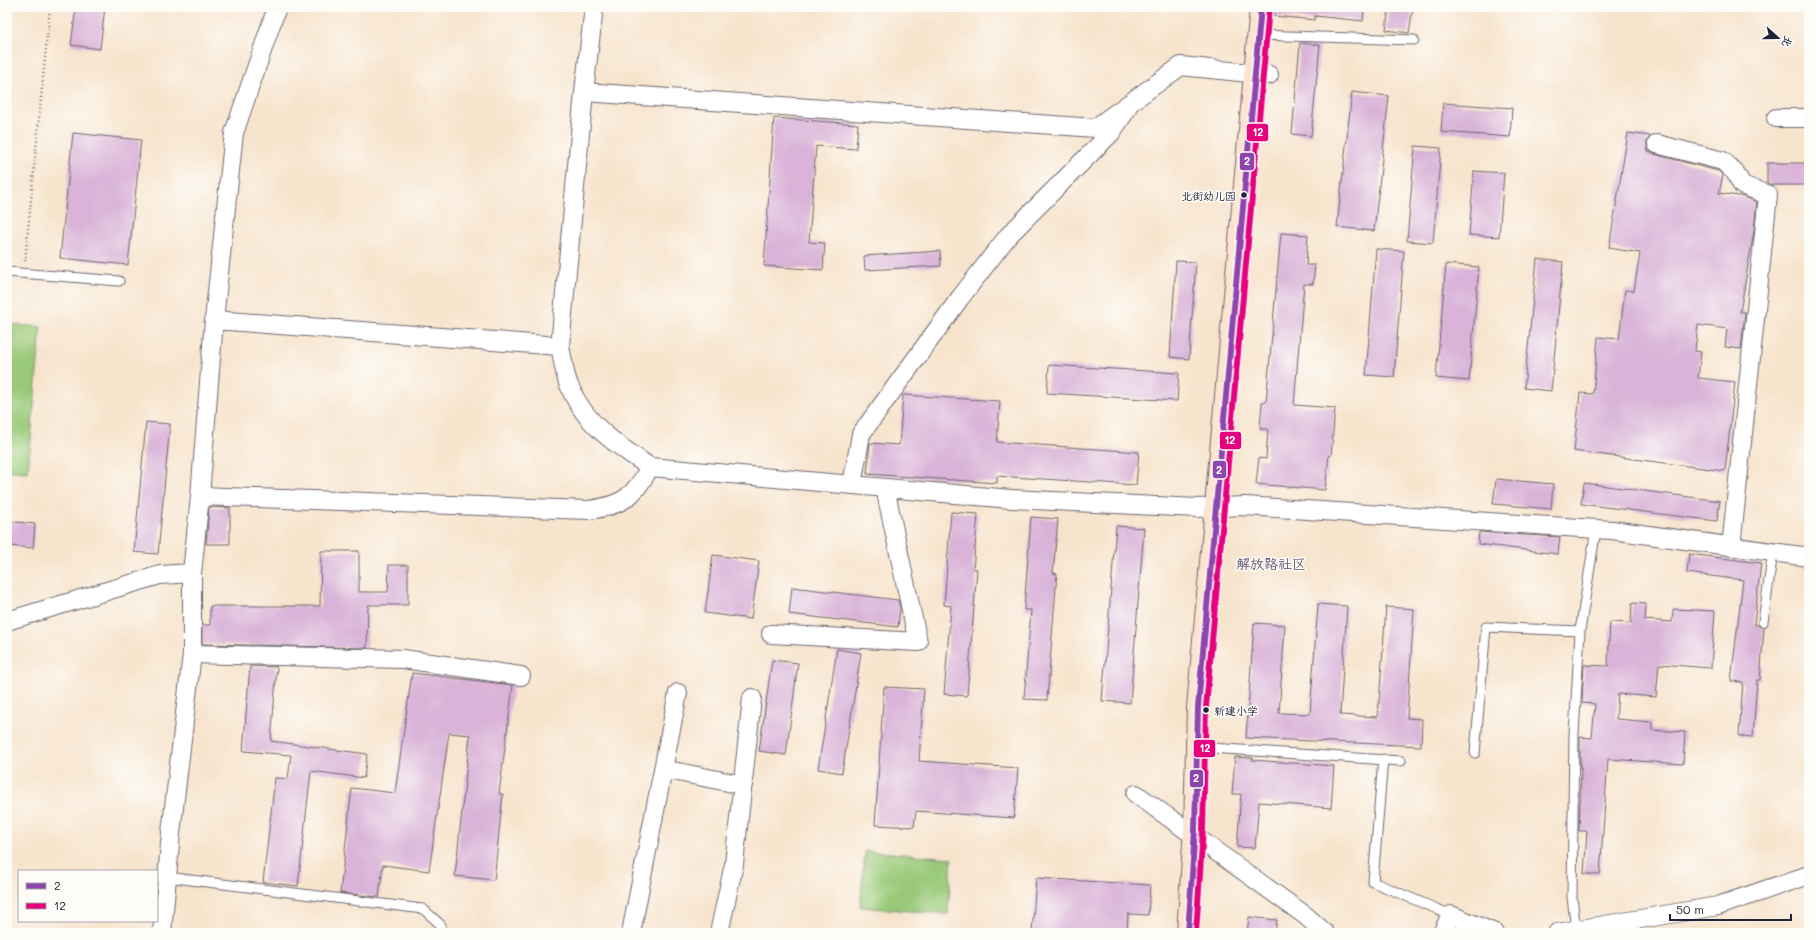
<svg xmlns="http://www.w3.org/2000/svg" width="1816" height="940" viewBox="0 0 1816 940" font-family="Mali,'LXGW WenKai TC',sans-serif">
	<rect width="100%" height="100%" fill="#fdfcf7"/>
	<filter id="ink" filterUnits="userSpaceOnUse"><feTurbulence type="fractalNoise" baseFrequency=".025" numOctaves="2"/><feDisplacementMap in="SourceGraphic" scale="8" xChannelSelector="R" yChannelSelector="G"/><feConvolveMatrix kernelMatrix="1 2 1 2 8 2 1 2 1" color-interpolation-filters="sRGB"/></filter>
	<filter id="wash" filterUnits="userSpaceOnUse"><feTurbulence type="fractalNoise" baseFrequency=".012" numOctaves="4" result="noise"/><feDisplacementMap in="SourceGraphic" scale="16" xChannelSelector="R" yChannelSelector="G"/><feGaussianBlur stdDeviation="0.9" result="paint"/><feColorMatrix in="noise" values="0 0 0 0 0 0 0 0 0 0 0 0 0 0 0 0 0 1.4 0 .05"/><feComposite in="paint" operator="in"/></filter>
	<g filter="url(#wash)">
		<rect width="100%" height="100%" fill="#f7e4cd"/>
		<!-- green -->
		<path fill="#99c978" stroke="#5e765a" d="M7,89L12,90L7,149Z
			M7,324L41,327L28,472L7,471Z
			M865,851L952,858L948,914L860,907Z"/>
		<g id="blocks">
			<!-- building -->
			<path fill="#d9b3d8" d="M76,7H105L100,49L71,45Z
				M1274,7H1364L1363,21L1315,16V20L1274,16Z
				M1389,7H1413L1409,33L1386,30Z
				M1300,43L1320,45L1311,136L1292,134Z
				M1352,92L1389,96L1374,231L1337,227Z
				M1443,103L1512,108L1510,137L1441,132Z
				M774,118L858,124L856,149L816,146L809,242L825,243L823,270L764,266Z
				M73,133L141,140L128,265L60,258Z
				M1628,133L1650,136L1647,141V146L1648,151L1654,154L1718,171L1723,175L1719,193L1745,197L1757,202L1754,231L1740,312H1745L1741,349L1725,347L1727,329L1698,325L1695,351L1701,352L1698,378L1735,382L1725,471L1574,451L1580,393L1593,394L1598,337L1619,339L1625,290L1634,291L1640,253L1609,248Z
				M1415,146L1441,148L1433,243L1407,241Z
				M1767,163H1809V185H1772L1767,183Z
				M1474,171L1504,173L1499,237L1469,235Z
				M1281,233L1308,235L1306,265H1315L1313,284H1304L1294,405L1335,408L1331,456L1329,455L1325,490L1256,484L1259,458L1266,459L1268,429H1260L1262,402H1266Z
				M1376,249L1404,251L1394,377L1366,375Z
				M940,251L941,266L865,270L864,256Z
				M1537,259L1563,262L1551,391L1524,388Z
				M1176,261L1196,262L1189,359L1170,357Z
				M1446,264L1479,267L1469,381L1436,378Z
				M1049,365L1179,373L1177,401L1047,393Z
				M903,395L1000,401L997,442L1139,452L1136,485L997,476V483L867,474L870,443L899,445Z
				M146,422L170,424L158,554L134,552Z
				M1496,479L1553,484L1551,509L1493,504Z
				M1584,483L1720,501L1717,521L1581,504Z
				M209,507L230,508V544H206Z
				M951,512L978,514L973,569H977L967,696L944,694L951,606L944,605Z
				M1031,517L1058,519L1053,573L1057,574L1047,700L1024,699L1031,610H1024Z
				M7,521L35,524L33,548L7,546Z
				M1116,526L1144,528L1130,703L1102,701Z
				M1479,532L1560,537L1558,554L1478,544Z
				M321,551H359V592H388L389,565H408V605H368L367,648L202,644V625H210V606H320Z
				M1689,554L1761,563L1754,624L1764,628L1760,680H1757L1753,737L1739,736L1743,682L1731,681L1743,580L1687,573Z
				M713,555L759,561L751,619L705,613Z
				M792,587L898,600L900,608L898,627L789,614Z
				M1632,603L1646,604L1645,620L1672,622L1673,609L1715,611L1711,668L1659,664L1656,697L1618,694L1616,719L1652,722V730L1685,732L1683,764L1608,759L1600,874H1584L1587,831H1579L1581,768H1580V737L1592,738L1595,704L1582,703L1584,665L1608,666L1610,622L1631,623Z
				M1318,604L1347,606L1340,715L1378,717L1386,607L1414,609L1407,718L1422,719L1421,746L1246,738L1254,623L1285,625L1279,713L1310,714Z
				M837,649L861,653L842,773L818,769Z
				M772,660L798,663L786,755L759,751Z
				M250,666L277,667L271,741L367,754L364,778L311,771L298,886L263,882L275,778L288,779L291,755L243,751Z
				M412,673L513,685L499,794H503L494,880L455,876L470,735L449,733L429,871L383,865L379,897L340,893L352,788L395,793Z
				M884,687L924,689L919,761L1018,768L1014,818L916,811L914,827L875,825Z
				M1235,757L1253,758L1252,760L1334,766L1331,808L1259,802L1255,848L1237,847L1241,794H1232Z
				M1036,878L1150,885L1148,915L1128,914L1127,933H1032Z
				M1249,917L1277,920L1275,933H1247Z"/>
		</g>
	</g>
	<g filter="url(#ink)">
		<use href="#blocks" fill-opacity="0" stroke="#6d666e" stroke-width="1"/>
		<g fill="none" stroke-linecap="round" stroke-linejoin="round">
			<!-- lane casing -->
			<g stroke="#6d666e" stroke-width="11">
				<path id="lane" d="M1259,35L1414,40
					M7,272L119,281
					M1763,622L1773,552
					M1211,748L1401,761
					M1475,753L1486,627L1580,631
					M1383,759L1373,882L1451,915
					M167,877L423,909L441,925L440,933
					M1576,930L1572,897L1574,734L1580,631L1596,529"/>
			</g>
			<!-- street casing -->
			<g stroke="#6d666e" stroke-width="20">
				<path id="street" d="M594,7L584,92L560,346C563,359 564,374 569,385C584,424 617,445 650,467L1011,499L1198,508L1245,506L1612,530L1809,557
					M584,92L1095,128L1181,66L1269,75
					M1776,118H1809
					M1657,144L1723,161L1735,172L1742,185L1768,195L1731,547
					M214,320L560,346
					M852,485L861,434L960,298L1008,236L1111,133L1127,109
					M200,496L588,510C622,506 634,497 650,467
					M7,621L160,575L192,573
					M771,634L918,642L885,488
					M192,654L403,659L521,676
					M663,769L743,785
					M1136,794L1306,916L1325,933
					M162,933L171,833L192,654V573L200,496L214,320L234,133L277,7
					M631,933L678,693
					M719,933L734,864L752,698
					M1442,933L1451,915L1495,933
					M1557,933L1718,906L1809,875"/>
			</g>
			<!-- secondary casing -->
			<g stroke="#6d666e" stroke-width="24">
				<path id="secondary" d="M1188,933L1195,829L1198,707L1261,7"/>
			</g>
			<!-- path -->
			<path stroke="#6d666e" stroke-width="2.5" stroke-dasharray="1 3" stroke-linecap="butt" d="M25,261L50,7"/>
			<!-- lane -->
			<use href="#lane" stroke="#fff" stroke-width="9"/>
			<!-- street -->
			<use href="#street" stroke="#fff" stroke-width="18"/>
			<!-- secondary -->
			<use href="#secondary" stroke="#fde4d1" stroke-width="22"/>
			<!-- bus-1 casing -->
			<g stroke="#fdfcf7" stroke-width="9">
				<path id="bus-1" d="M1188,933L1195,829L1198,707L1261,7"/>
			</g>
			<!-- bus-2 casing -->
			<g stroke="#fdfcf7" stroke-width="9">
				<path id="bus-2" d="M1196,933L1203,829L1206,707L1269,8"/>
			</g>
			<!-- bus-1 -->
			<use href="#bus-1" stroke="#8e44ad" stroke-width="6"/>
			<!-- bus-2 -->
			<use href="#bus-2" stroke="#e5007d" stroke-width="6"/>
		</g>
	</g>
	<!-- markers -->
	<g fill="#22223b" stroke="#fdfcf7" stroke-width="1.5">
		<circle cx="1244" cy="195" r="3.5"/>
		<circle cx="1206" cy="710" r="3.5"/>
	</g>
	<g text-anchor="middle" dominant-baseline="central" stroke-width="3" stroke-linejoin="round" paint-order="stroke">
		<!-- bus labels -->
		<g font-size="11" fill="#22223b" stroke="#fdfcf7" text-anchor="end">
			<text x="1236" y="195">北街幼儿园</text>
			<text x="1214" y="710" text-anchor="start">新建小学</text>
		</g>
		<!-- quarter labels -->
		<g font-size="14" fill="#625572" stroke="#fdfcf7">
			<text x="1271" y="563">解放路社区</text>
		</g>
	</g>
	<g stroke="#fdfcf7" stroke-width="1.5">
		<rect x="1246" y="123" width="23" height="19" rx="4" fill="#e5007d"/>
		<rect x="1239" y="152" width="16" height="19" rx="4" fill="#8e44ad"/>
		<rect x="1219" y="431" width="23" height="19" rx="4" fill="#e5007d"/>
		<rect x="1212" y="460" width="15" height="19" rx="4" fill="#8e44ad"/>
		<rect x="1193" y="739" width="23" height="19" rx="4" fill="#e5007d"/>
		<rect x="1189" y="769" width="15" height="19" rx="4" fill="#8e44ad"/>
	</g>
	<g font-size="11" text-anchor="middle" font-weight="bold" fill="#fff">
		<text x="1258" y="136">12</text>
		<text x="1247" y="165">2</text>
		<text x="1230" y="444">12</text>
		<text x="1219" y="474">2</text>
		<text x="1205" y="752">12</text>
		<text x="1196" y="782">2</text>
	</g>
	<!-- margin -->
	<rect width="1816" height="940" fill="none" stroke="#fdfcf7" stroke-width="24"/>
	<!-- legend -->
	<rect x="18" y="870" width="140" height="52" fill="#fdfcf7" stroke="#a5a5ac"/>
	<rect x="26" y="883" width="20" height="6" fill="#8e44ad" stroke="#a5a5ac"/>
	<text x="54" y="890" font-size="12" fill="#22223b">2</text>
	<rect x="26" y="903" width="20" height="6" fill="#e5007d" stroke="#a5a5ac"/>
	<text x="54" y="910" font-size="12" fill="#22223b">12</text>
	<!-- north arrow -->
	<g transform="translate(1778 38) rotate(111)" stroke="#fdfcf7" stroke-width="3" paint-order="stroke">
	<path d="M0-3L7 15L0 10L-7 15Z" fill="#22223b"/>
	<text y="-6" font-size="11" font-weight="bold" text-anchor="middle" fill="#22223b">北</text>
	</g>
	<!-- scale -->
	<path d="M1670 914v6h121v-6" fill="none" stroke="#22223b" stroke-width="2"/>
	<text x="1676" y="914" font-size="12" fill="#22223b" stroke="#fdfcf7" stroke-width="3" paint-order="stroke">50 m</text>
</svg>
